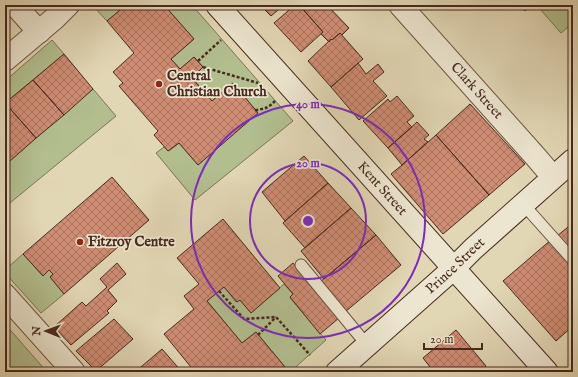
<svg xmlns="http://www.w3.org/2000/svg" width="578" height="377" viewBox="0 0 578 377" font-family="'IM FELL English',serif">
	<defs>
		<pattern id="building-cross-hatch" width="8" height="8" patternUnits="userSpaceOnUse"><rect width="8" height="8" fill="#cf8d74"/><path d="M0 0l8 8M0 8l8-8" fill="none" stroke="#aa735f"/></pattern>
	</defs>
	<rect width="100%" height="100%" fill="#e2d7b5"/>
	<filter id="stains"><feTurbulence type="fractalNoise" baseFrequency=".005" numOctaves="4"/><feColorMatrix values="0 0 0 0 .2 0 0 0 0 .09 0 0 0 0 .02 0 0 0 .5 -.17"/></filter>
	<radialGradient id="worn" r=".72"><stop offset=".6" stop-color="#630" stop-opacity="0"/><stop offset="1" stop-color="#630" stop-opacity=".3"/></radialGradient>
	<!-- green -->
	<path fill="#b2be8e" stroke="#7c7456" d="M92,5H126L107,21Z
		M164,5H192L293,121L195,200L156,153L164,147L169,151L179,143L198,165L258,113L233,83L212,101L192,78L203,67L194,57L180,69L171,59L194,39Z
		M545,5H573V23L561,33L540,9Z
		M52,40L64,54L5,103V81Z
		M93,89L116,116L5,207V165Z
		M23,254L43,276L49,270L53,274L50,277L64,294L41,313L5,273V270Z
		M284,284L293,294L290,298L326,340L290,372H279L285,367L256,332L242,343L207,301L224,287L236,302L240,300L251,313Z
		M5,324L47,372H5Z"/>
	<!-- building -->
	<path fill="url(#building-cross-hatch)" stroke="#47291e" d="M126,5H164L194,39L171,59L180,69L194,57L203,67L192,78L212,101L233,83L258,113L198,165L179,143L168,151L154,135L158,131L119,86L123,83L113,72L134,53L107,21Z
		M259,5H284L271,16L262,7L261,8Z
		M295,5H299L323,32L301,52L274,23Z
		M305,5H327L349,28L342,35L340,33L332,40L331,39L329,42L321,34L323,32L302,8Z
		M520,5H532L525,11Z
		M340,33L363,59L331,87L308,61L331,39L332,40Z
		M64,54L93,89L64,115L33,80Z
		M358,63L366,74L378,64L384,72L373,81L387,96L359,120L331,87Z
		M33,80L64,115L36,138L5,103Z
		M397,96L414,116L407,122L412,127L388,148L363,121L388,99L390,102Z
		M5,103L36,138L10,161L5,156Z
		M470,104L525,164L489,195L436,135Z
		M417,122L429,135L424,139L428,142L402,165L388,148Z
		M436,135L489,195L443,234L391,174L402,165Z
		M304,156L328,183L285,221L262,192Z
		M112,177L149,220L64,294L50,277L53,274L49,270L43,276L23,254Z
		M328,183L351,208L305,248L283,223Z
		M351,208L376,235L324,279L301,251Z
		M223,219L280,288L251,313L240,300L237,302L224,287L207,301L242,343L256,332L285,367L279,372H195L164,334L194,309L184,296L199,284L177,258Z
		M573,223V255L557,236Z
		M376,235L401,265L345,312L320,282Z
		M552,239L573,265V326L556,341L503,281Z
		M117,263L126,274L108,290L117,301L107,311L109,313L71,345L54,327L82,302L86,306L107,287L100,279Z
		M293,263L339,318L320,334L290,297L293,294L278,276Z
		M114,319L133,339L96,371L76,351Z
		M456,330L486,366L479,372H434L423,358Z
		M162,349L182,372H135Z"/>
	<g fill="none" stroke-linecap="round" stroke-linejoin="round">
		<!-- lane casing -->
		<g stroke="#6e5444" stroke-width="13">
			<path id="lane" d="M523,204L573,260
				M301,265L367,345"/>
		</g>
		<!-- street casing -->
		<g stroke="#6e5444" stroke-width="24">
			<g id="street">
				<path d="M15,5L39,32"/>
				<path id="s1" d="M400,5L535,156L553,177"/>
				<path d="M5,60L55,18L68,5"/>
				<path d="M5,295L74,372"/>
			</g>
		</g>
		<!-- secondary casing -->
		<g stroke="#47291e" stroke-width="24">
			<g id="secondary">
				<path id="s2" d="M217,5L547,372"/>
				<path id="s3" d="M337,372L453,269L473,249L573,160"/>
			</g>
		</g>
		<!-- path -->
		<path stroke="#47291e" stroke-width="2.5" stroke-dasharray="3 2" stroke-linecap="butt" d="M166,7L168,5
			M198,61L221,40
			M203,67L258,83
			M255,110C265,109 268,108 275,101
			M219,291L244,319L276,317L310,355
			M258,335L276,317"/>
		<!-- lane -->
		<use href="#lane" stroke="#ece5cf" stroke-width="11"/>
		<!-- street -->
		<use href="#street" stroke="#ece5cf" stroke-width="22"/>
		<!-- secondary -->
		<use href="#secondary" stroke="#ece5cf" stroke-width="22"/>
	</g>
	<!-- distance rings -->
	<g fill="none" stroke="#7b2cbf" stroke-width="2">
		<circle cx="308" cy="221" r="58"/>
		<circle cx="308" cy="221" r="117"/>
	</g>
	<!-- markers -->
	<g fill="#8f2418" stroke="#ece5cf" stroke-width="1.5">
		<circle cx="159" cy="84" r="4"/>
		<circle cx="80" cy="242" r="4"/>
	</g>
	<g text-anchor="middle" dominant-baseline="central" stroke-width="3.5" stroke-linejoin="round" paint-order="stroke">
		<!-- poi labels -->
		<g font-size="14" font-weight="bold" fill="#47291e" stroke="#ece5cf" text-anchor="start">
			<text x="167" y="76">Central<tspan x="167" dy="16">Christian Church</tspan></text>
			<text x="88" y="242">Fitzroy Centre</text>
		</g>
		<!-- street labels -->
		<g font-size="14" fill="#47291e" stroke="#ece5cf">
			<text stroke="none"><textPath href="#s1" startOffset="115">Clark Street</textPath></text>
			<text stroke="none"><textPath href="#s2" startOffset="247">Kent Street</textPath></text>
			<text stroke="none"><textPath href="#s3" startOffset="159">Prince Street</textPath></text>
		</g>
	</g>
	<circle cx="308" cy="221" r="6" fill="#7b2cbf" stroke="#ece5cf" stroke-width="2"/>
	<g font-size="12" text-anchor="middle" font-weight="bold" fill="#7b2cbf" stroke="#ece5cf" stroke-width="3.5" stroke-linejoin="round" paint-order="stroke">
		<text x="308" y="108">40 m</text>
		<text x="308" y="167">20 m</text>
	</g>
	<!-- margin -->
	<rect width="578" height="377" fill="none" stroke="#e2d7b5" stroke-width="20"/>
	<rect x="6" y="6" width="566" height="365" fill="none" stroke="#47291e" stroke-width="2"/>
	<rect x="10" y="10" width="558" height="357" fill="none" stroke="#47291e"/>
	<!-- north arrow -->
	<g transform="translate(46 331) rotate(271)" stroke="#ece5cf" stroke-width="3" paint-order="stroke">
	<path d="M0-3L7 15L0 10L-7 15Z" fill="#47291e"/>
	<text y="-6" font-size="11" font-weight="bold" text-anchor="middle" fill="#47291e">N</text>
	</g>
	<!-- scale -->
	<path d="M424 343v6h58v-6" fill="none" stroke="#47291e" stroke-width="2"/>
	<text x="430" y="343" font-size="12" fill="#47291e" stroke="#ece5cf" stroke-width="3" paint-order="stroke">20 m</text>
	<rect width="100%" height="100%" filter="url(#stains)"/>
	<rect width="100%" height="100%" fill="url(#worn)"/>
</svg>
